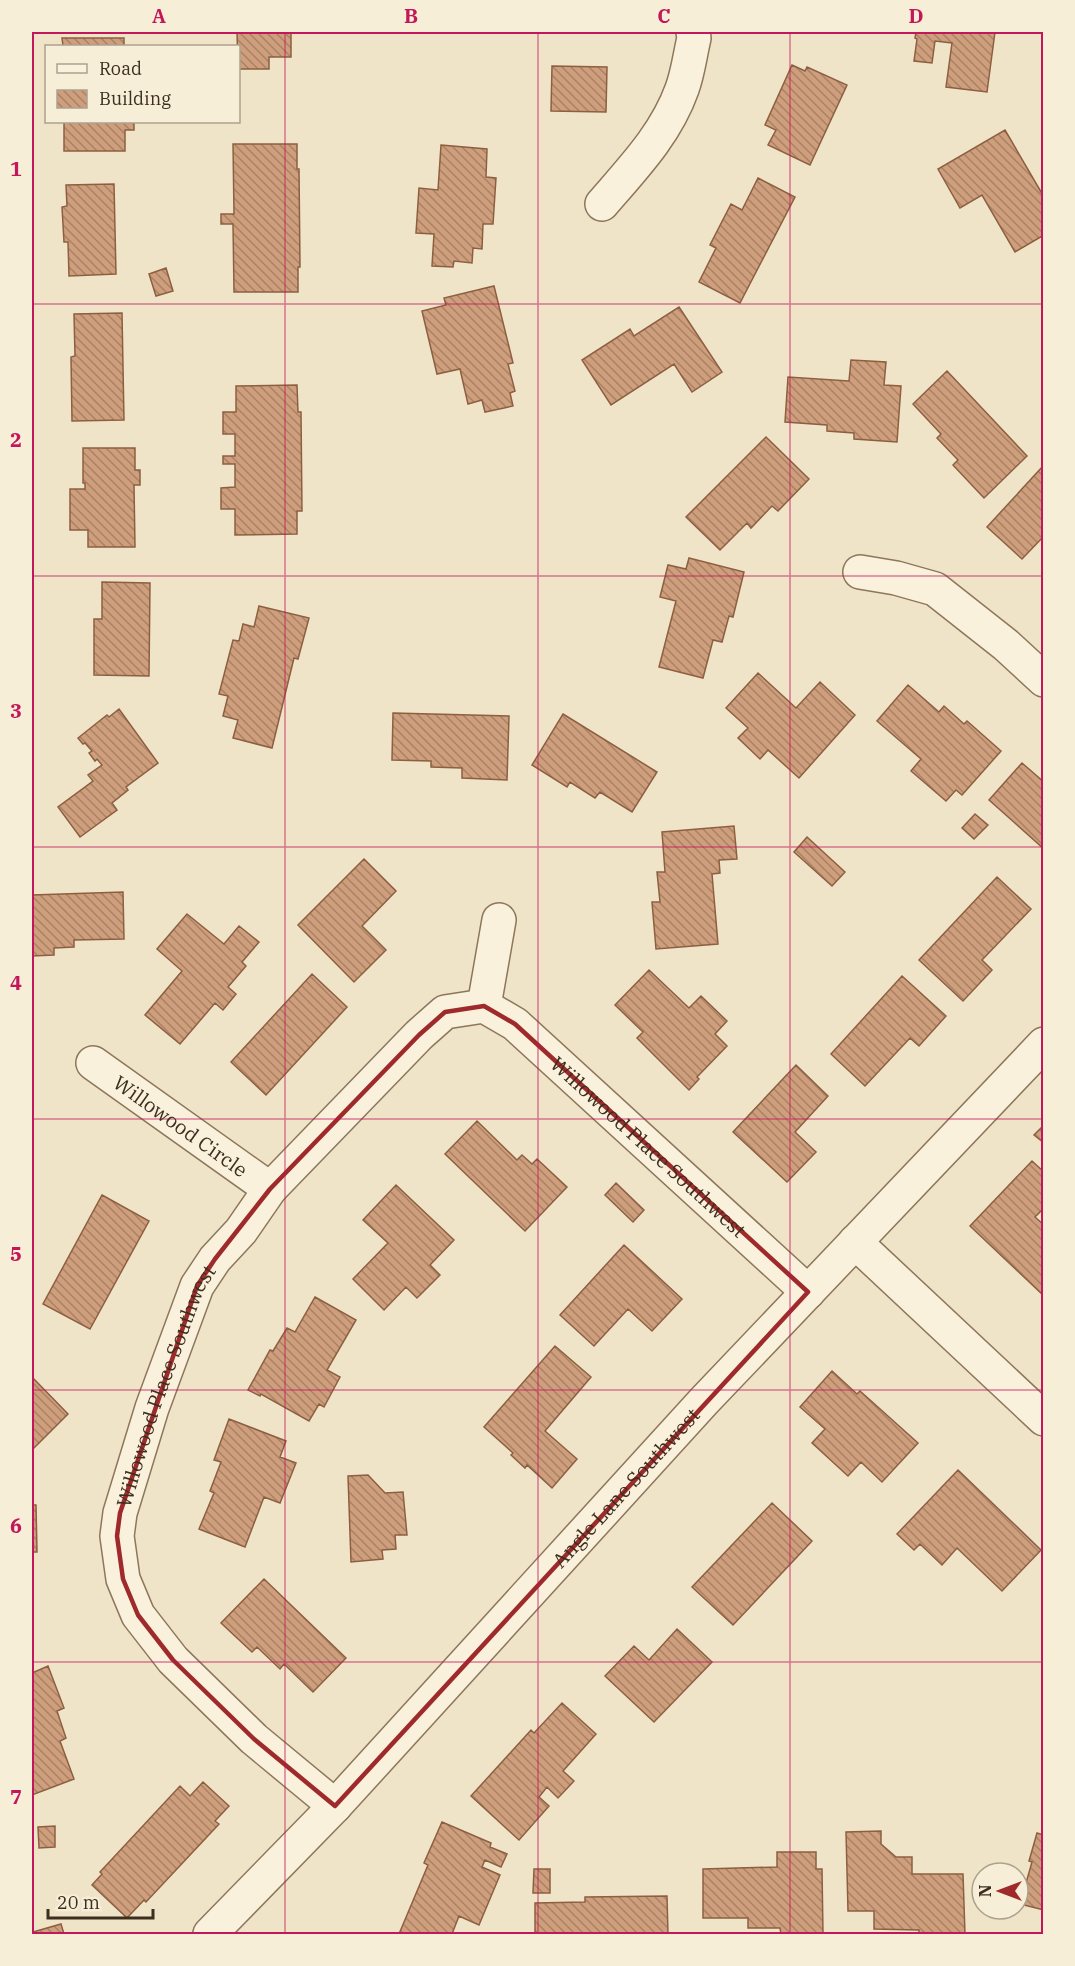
<svg xmlns="http://www.w3.org/2000/svg" width="1075" height="1966" viewBox="0 0 1075 1966" font-family="'IBM Plex Serif',serif">
	<defs>
		<pattern id="building-back-hatch" width="6" height="6" patternUnits="userSpaceOnUse" patternTransform="scale(1.5)"><rect width="6" height="6" fill="#cf9f7d"/><path d="M-1 5l2 2M0 0l6 6M5-1l2 2" fill="none" stroke="#a98266"/></pattern>
	</defs>
	<rect width="100%" height="100%" fill="#f0e4c8"/>
	<!-- building -->
	<path fill="url(#building-back-hatch)" stroke="#8d5f41" stroke-width="1.5" d="M237,32H298H291V57H269V69H238Z
		M916,32H995L987,92L946,87L952,43L935,41L932,63L914,61L917,39L915,38Z
		M62,38H124V46H63Z
		M792,65L805,71L807,67L847,85L810,165L768,145L776,130L765,125Z
		M552,66L607,67L606,112L551,111Z
		M64,122H134V130H125V151H64Z
		M1005,130L1044,197V235L1015,252L982,195L960,208L938,169Z
		M233,144H297V169H299L300,267H298V292H234L233,224H221V214H234Z
		M441,145L487,149L486,177L496,178L493,224H483L482,249L473,248L472,263L454,261L453,267L432,266L434,234L416,233L419,188L438,190Z
		M758,178L795,197L740,303L699,282L716,248L710,245L731,204L742,210Z
		M114,184L116,274L69,276L68,242H64L62,207L67,206L66,185Z
		M166,268L173,291L156,296L149,274Z
		M494,286L513,363L508,364L515,391L510,393L513,406L485,412L482,400L468,404L460,369L437,374L422,311L446,305L444,298Z
		M679,307L722,372L692,392L674,364L611,405L582,360L630,329L634,336Z
		M122,313L124,420L72,421L71,357L75,356L74,314Z
		M851,360L886,362L884,385L901,386L897,442L854,439V433L827,431V425L785,422L788,377L849,381Z
		M947,371L1027,456L984,498L953,465L958,460L937,438L941,434L913,404Z
		M297,385L298,412H301L302,511H297V534L235,535V509H221V488L235,487V464H223V456H235V434H223V412H236V386Z
		M766,437L809,479L778,511L772,506L751,528L747,523L720,550L686,517Z
		M83,448H135V470H140V485H134L135,547H88V530H70V489H85V483H83Z
		M1044,465V536L1022,559L987,527Z
		M689,558L744,572L733,617L729,616L722,642L713,640L703,678L659,667L676,601L660,597L668,565L686,569Z
		M102,582L150,583L149,676L94,675V619H102Z
		M259,606L309,618L298,659L294,658L272,748L233,738L238,720L223,716L228,696L219,694L233,640L239,641L243,624L254,627Z
		M758,673L796,708L820,682L855,715L799,778L768,750L760,759L738,738L748,728L726,708Z
		M908,685L939,712L944,706L964,724L967,721L1001,751L962,795L956,790L946,801L911,771L921,759L877,721Z
		M119,709L158,763L126,787L128,790L112,803L117,810L80,837L58,807L93,781L88,775L102,765L97,759L95,761L89,753L92,751L85,743L83,744L78,738L107,715L109,717Z
		M393,713L509,716L507,780L462,778V768L431,767V761L392,760Z
		M563,714L657,772L632,812L600,792L595,798L570,782L567,787L532,765Z
		M1022,763L1044,782V849L989,800Z
		M975,814L988,825L974,839L962,828Z
		M734,826L737,859L719,860L720,873L712,874L718,944L656,949L652,902H660L657,872H665L662,832Z
		M807,837L845,872L832,886L794,852Z
		M364,859L396,891L362,926L386,950L354,982L298,925Z
		M997,877L1031,909L982,960L992,970L963,1001L919,960Z
		M123,892L124,939L74,940V947L54,948V955L32,956V895Z
		M187,914L224,944L239,926L259,942L242,962L246,966L228,987L236,994L223,1010L215,1003L180,1044L145,1015L182,971L157,949Z
		M649,970L689,1008L701,996L727,1021L715,1034L727,1046L697,1077L699,1079L689,1090L637,1038L643,1032L615,1005Z
		M312,974L347,1007L266,1095L231,1062Z
		M902,976L946,1016L919,1046L910,1038L865,1086L831,1054Z
		M796,1065L828,1096L795,1132L816,1152L787,1182L733,1132Z
		M477,1121L517,1160L522,1155L532,1164L537,1159L567,1187L525,1231L445,1154Z
		M1044,1125V1143L1034,1135Z
		M1032,1161L1044,1172V1208L1035,1217L1044,1225V1296L970,1226Z
		M616,1183L644,1210L633,1222L605,1195Z
		M396,1185L454,1240L430,1265L440,1275L417,1298L406,1287L384,1310L353,1279L388,1243L363,1220Z
		M102,1195L149,1221L90,1329L43,1304Z
		M624,1245L682,1299L652,1331L628,1309L594,1346L560,1315Z
		M315,1297L356,1320L327,1370L340,1377L324,1407L319,1404L309,1421L261,1394L260,1396L248,1390L270,1350L273,1351L287,1328L295,1332Z
		M555,1346L591,1377L545,1431L577,1459L552,1488L527,1465L525,1468L511,1455L513,1453L484,1427Z
		M832,1371L857,1394L860,1391L918,1443L882,1482L861,1462L848,1476L812,1443L825,1429L800,1407Z
		M32,1377L68,1414L32,1450Z
		M229,1419L286,1441L280,1457L296,1463L280,1503L264,1497L245,1547L199,1529L214,1493L210,1491L221,1462L214,1460Z
		M958,1470L1041,1550L1002,1591L957,1548L942,1565L920,1544L914,1550L897,1534Z
		M368,1475L385,1493L403,1492L407,1535H395L396,1549L382,1550L383,1559L351,1562L348,1476Z
		M772,1503L812,1541L733,1625L692,1587Z
		M32,1505H36L37,1552H32Z
		M32,1569H33V1612H32Z
		M264,1579L346,1658L313,1692L284,1664L280,1669L257,1647L252,1652L221,1623Z
		M677,1629L712,1662L654,1722L605,1676L634,1646L649,1660Z
		M48,1666L64,1708L57,1711L66,1738L60,1741L74,1779L32,1795V1673Z
		M562,1703L596,1734L563,1771L574,1781L558,1798L547,1787L539,1797L549,1806L519,1840L471,1796L531,1730L534,1733Z
		M203,1782L229,1806L215,1821L219,1824L146,1902L144,1900L127,1918L92,1885L102,1874L100,1872L180,1786L190,1796Z
		M442,1822L491,1843L490,1847L507,1854L501,1867L485,1860L482,1867L500,1875L479,1925L459,1916L452,1934H399L428,1865L424,1863Z
		M55,1826V1847L39,1848L38,1827Z
		M881,1831V1844L896,1857H912V1874H963L965,1934H919V1930L874,1929V1911H848L846,1832Z
		M1037,1833L1044,1835V1910L1020,1904L1032,1862L1029,1861Z
		M777,1852H816V1869H822L823,1934H781L780,1928H748V1918H703V1869L777,1867Z
		M534,1869H550V1893H533Z
		M667,1896L668,1934H535V1903L585,1902V1897Z
		M61,1924L64,1934H32V1927L33,1932Z"/>
	<g fill="none" stroke-linecap="round" stroke-linejoin="round">
		<!-- minor casing -->
		<g stroke="#8d765c" stroke-width="36">
			<g id="minor">
				<path d="M602,204C633,168 666,134 682,89C688,73 690,55 694,38L693,32"/>
				<path d="M860,572L896,578L935,589L1006,645L1044,680"/>
				<path d="M484,1006L499,920"/>
				<path id="s1" d="M93,1063L270,1189"/>
				<path d="M855,1242L1044,1419"/>
				<path id="s2" d="M335,1806L254,1739L173,1660L138,1615L123,1579L117,1536L120,1513L152,1408L197,1286L215,1259L241,1231L270,1189L419,1035L445,1012L484,1006L515,1024L808,1292"/>
			</g>
		</g>
		<!-- tertiary casing -->
		<g stroke="#8d765c" stroke-width="36">
			<g id="tertiary">
				<path id="s3" d="M210,1934L335,1806L704,1401L1044,1044"/>
			</g>
		</g>
		<!-- minor -->
		<use href="#minor" stroke="#faf1dc" stroke-width="33"/>
		<!-- tertiary -->
		<use href="#tertiary" stroke="#faf1dc" stroke-width="33"/>
	</g>
	<!-- marked area -->
	<path fill="none" stroke="#9e2a2b" stroke-width="4.5" stroke-linejoin="round" d="M484,1006L515,1024L808,1292L335,1806L254,1739L173,1660L138,1615L123,1579L117,1536L120,1513L197,1286L215,1259L270,1189L419,1035L445,1012Z"/>
	<!-- grid -->
	<path fill="none" stroke="#c2185b" stroke-width="1.5" stroke-opacity="0.55" d="M285,32V1934M538,32V1934M790,32V1934M32,304H1044M32,576H1044M32,847H1044M32,1119H1044M32,1390H1044M32,1662H1044"/>
	<g text-anchor="middle" dominant-baseline="central" stroke-width="6" stroke-linejoin="round" paint-order="stroke">
		<!-- street labels -->
		<g font-size="20" fill="#3d2e20" stroke="#f7eed8">
			<text stroke="none"><textPath href="#s1" startOffset="108">Willowood Circle</textPath></text>
			<text stroke="none"><textPath href="#s2" startOffset="1248">Willowood Place Southwest</textPath></text>
			<text stroke="none"><textPath href="#s2" startOffset="516">Willowood Place Southwest</textPath></text>
			<text stroke="none"><textPath href="#s3" startOffset="610">Angle Lane Southwest</textPath></text>
		</g>
	</g>
	<!-- border -->
	<rect width="1075" height="1966" fill="none" stroke="#f7eed8" stroke-width="66"/>
	<!-- legend -->
	<rect x="45" y="45" width="195" height="78" fill="#f7eed8" stroke="#ada18e" stroke-width="1.5"/>
	<rect x="57" y="64" width="30" height="9" fill="#faf1dc" stroke="#ada18e" stroke-width="1.5"/>
	<text x="99" y="75" font-size="18" fill="#3d2e20">Road</text>
	<rect x="57" y="90" width="30" height="18" fill="url(#building-back-hatch)" stroke="#ada18e" stroke-width="1.5"/>
	<text x="99" y="105" font-size="18" fill="#3d2e20">Building</text>
	<!-- north arrow -->
	<g transform="translate(1000 1891) rotate(270)"><circle r="28" fill="#f7eed8" stroke="#ada18e" stroke-width="1.5"/>
	<path d="M0-4.5L10 22L0 15L-10 22Z" fill="#9e2a2b"/>
	<text y="-9" font-size="16" font-weight="bold" text-anchor="middle" fill="#3d2e20">N</text>
	</g>
	<!-- scale -->
	<path d="M48 1909v9h105v-9" fill="none" stroke="#3d2e20" stroke-width="3"/>
	<text x="57" y="1909" font-size="18" fill="#3d2e20" stroke="#f7eed8" stroke-width="4.5" paint-order="stroke">20 m</text>
	<rect x="33" y="33" width="1009" height="1900" fill="none" stroke="#c2185b" stroke-width="2"/>
	<g font-size="20" text-anchor="middle" font-weight="bold" fill="#c2185b">
		<text x="159" y="23">A</text>
		<text x="411" y="23">B</text>
		<text x="664" y="23">C</text>
		<text x="916" y="23">D</text>
		<text x="16" y="176">1</text>
		<text x="16" y="447">2</text>
		<text x="16" y="718">3</text>
		<text x="16" y="990">4</text>
		<text x="16" y="1261">5</text>
		<text x="16" y="1533">6</text>
		<text x="16" y="1804">7</text>
	</g>
</svg>
